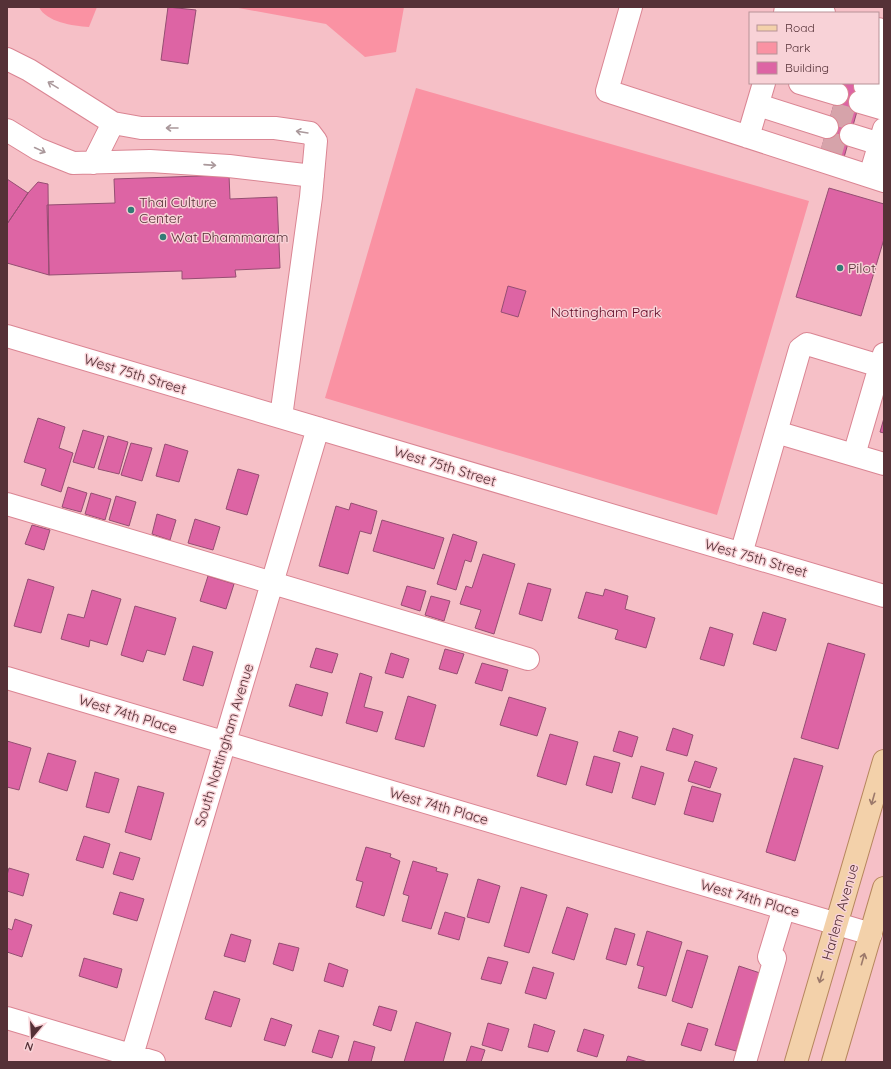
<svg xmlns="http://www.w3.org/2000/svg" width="891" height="1069" viewBox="0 0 891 1069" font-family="Quicksand,sans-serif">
	<rect width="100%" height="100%" fill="#f6c0c7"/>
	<!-- green -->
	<path fill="#fa92a3" d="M39,7H97L89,27C73,26 46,22 39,7Z
		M233,7H404L396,52L365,57L326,24Z
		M416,88L809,201L717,515L325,398Z"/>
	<!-- building -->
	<path fill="#dd64a4" stroke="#954e72" d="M168,7L196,10L188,64L161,60Z
		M840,83H865L843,161L820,154Z
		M229,175L230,199L277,197L280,268L235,270L236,277L182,279V271L49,275L47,205L115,203L114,179Z
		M7,179L28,193L7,224Z
		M38,182L48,184L49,275L7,263V224L28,193Z
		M829,188L884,204V239L861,316L796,297Z
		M508,286L526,291L518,317L501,312Z
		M38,418L65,427L59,448L73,453L61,492L41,485L46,469L24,462Z
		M884,418V433L880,432Z
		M83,430L104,436L94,468L73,462Z
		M108,436L128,442L119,474L98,469Z
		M131,443L152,448L142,481L121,475Z
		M165,444L188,451L179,482L156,476Z
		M238,469L259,475L247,515L226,509Z
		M68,487L87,493L81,512L62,507Z
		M91,493L111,499L105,520L85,514Z
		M116,496L136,502L129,526L109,520Z
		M351,503L377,511L371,534L360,531L348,574L319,566L336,506L349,510Z
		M157,514L176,520L170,540L152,534Z
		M195,519L220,527L213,550L188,543Z
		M382,520L444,538L434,569L373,551Z
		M32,525L50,530L44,550L25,544Z
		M453,534L477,542L471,562L465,560L456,590L437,584Z
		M483,554L515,564L494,634L475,628L481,610L460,604L466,586L472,588Z
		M208,576L234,584L226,609L200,601Z
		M28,579L54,587L41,633L14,626Z
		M528,583L551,589L542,621L519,614Z
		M407,586L426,591L420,611L401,605Z
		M605,589L628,596L625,609L655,618L646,648L615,639L618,630L578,618L586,592L603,596Z
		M92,590L121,599L107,645L90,640L89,647L61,639L68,614L84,618Z
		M431,596L450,601L444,621L425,615Z
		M135,606L176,618L165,655L147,650L143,662L121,655Z
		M763,612L786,619L776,651L753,644Z
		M710,627L733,634L724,666L700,659Z
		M828,643L865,654L838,749L801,738Z
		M193,646L213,652L203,686L183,680Z
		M316,648L338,654L332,673L310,667Z
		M445,649L464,654L457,674L439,669Z
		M391,653L409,659L403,678L385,673Z
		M482,663L508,670L502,691L475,683Z
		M360,673L372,677L364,707L383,712L377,732L346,723Z
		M296,684L328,693L322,716L289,706Z
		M408,696L436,705L424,747L395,739Z
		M509,697L546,708L537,736L500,725Z
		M673,728L693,735L687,756L666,750Z
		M619,731L638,737L632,757L613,751Z
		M550,734L578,742L566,785L537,776Z
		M7,741L31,748L19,790L7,787Z
		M48,753L76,761L67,791L39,782Z
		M594,756L620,763L612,793L586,785Z
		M794,758L823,766L795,861L766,852Z
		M695,761L717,768L710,788L688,781Z
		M641,766L664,773L655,805L632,798Z
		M95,772L119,779L109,813L86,807Z
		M138,786L164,793L151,840L125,832Z
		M692,786L721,794L713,822L684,814Z
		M84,836L110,844L103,868L76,860Z
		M366,847L391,854L390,857L400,861L384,916L356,907L363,882L356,880Z
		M120,852L140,858L133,880L113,874Z
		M413,861L437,868L436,871L448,874L431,929L402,921L409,896L403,894Z
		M9,868L29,874L23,896L7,891V875Z
		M478,879L500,886L489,923L467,917Z
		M521,887L547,895L529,953L504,946Z
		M120,892L144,899L137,921L113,914Z
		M567,907L588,914L574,960L552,953Z
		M445,912L465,918L459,940L438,934Z
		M15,919L32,925L22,957L7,952V928L12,930Z
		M615,928L635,934L626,965L606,959Z
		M647,931L682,942L666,996L638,988L644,967L637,965Z
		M231,934L251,940L245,962L224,956Z
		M279,943L299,948L293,971L273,964Z
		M687,950L708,956L692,1008L672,1001Z
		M488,957L508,962L501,984L481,979Z
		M84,958L122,969L117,988L79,976Z
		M329,963L348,970L343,987L324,981Z
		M739,966L760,973L736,1051L715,1045Z
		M533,967L554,973L546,999L525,993Z
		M214,991L240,999L231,1027L205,1019Z
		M379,1006L397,1011L391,1031L373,1025Z
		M271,1018L292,1025L285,1046L264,1040Z
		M416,1022L451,1033L443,1062H404Z
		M488,1023L509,1029L502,1051L482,1045Z
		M688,1023L708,1029L701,1051L681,1045Z
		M534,1024L555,1031L548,1052L528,1047Z
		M584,1029L604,1035L597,1057L577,1051Z
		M319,1030L339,1036L332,1058L312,1052Z
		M354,1041L375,1047L371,1062H348Z
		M471,1046L485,1050L481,1062H466Z
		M628,1056L648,1062H626Z"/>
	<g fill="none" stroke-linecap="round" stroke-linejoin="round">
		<!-- minor-tunnel -->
		<path stroke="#d6a3aa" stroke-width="22" stroke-dasharray="22 11" stroke-linecap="butt" d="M831,113L855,120
			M823,141L847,148"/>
		<!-- minor casing -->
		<g stroke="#da8593" stroke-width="24">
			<path id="minor" d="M631,7L607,91L884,181
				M804,7L824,13
				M785,13L786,7
				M878,29L884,31
				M878,52L884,54
				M7,59L29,70L113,123L141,128H275L310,133L316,141L311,197L281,417
				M878,72L884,74
				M800,83L837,94
				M865,86L884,92
				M860,102L884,109
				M758,105L827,127
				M7,130L38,149L73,163L150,161L229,166L313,176
				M851,135L880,144
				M748,137L764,83
				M93,163L113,123
				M870,176L884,129
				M7,336L884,596
				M776,432L884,464
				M854,455L880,366
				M7,504L528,659
				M741,554L800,349L807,344L880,366L884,354
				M7,678L871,934
				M7,1018L154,1062
				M130,1062L318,428
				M745,1062L775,958L769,957L784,908"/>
		</g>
		<!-- major casing -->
		<g stroke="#b6865d" stroke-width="24">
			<path id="major" d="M796,1062L884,761
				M833,1062L884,888"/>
		</g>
		<!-- minor -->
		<use href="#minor" stroke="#fff" stroke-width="22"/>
		<!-- major -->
		<use href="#major" stroke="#f3d1aa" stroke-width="22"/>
	</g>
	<!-- one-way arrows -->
	<defs><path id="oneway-shaft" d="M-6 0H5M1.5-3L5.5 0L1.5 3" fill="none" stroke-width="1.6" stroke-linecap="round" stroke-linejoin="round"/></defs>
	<g stroke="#aa989b">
		<use href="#oneway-shaft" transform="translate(53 85) rotate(-149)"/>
		<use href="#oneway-shaft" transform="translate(172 128) rotate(180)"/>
		<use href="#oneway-shaft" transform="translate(302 132) rotate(-171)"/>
		<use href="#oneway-shaft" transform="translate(40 150) rotate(25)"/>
		<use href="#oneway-shaft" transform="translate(210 165) rotate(4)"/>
	</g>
	<g stroke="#9c796b">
		<use href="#oneway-shaft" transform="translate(873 799) rotate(106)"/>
		<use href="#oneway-shaft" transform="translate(863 959) rotate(-74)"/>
		<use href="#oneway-shaft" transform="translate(821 977) rotate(106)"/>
	</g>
	<!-- markers -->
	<g fill="#327b76" stroke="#f8d2d7" stroke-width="1.5">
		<circle cx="131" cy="210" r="4"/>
		<circle cx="163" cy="237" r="4"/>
		<circle cx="840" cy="268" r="4"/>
	</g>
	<g text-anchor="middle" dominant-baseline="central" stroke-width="3" stroke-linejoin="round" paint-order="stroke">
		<!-- poi labels -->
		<g font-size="14" fill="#553137" stroke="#f8d2d7" text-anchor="start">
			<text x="139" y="202">Thai Culture<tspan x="139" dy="16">Center</tspan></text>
			<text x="171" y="237">Wat Dhammaram</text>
			<text x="848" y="268">Pilot</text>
		</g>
		<!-- park labels -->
		<g font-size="14" fill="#5c0522" stroke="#f8d2d7">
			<text x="606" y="312">Nottingham Park</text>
		</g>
		<!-- street labels -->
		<g font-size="14" fill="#553137" stroke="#f8d2d7">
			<text transform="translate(135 374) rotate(17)">West 75th Street</text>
			<text transform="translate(445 466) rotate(17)">West 75th Street</text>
			<text transform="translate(756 558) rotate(16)">West 75th Street</text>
			<text transform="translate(128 714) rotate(17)">West 74th Place</text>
			<text transform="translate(224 745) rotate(-73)">South Nottingham Avenue</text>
			<text transform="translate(439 806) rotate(16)">West 74th Place</text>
			<text transform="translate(750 898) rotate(16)">West 74th Place</text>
			<text transform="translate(840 912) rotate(-74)">Harlem Avenue</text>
		</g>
	</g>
	<!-- border -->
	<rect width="891" height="1069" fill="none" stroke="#553137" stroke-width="16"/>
	<!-- legend -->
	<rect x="749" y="12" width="130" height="72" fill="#f8d2d7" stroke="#b79297"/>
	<rect x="757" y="25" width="20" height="6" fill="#f3d1aa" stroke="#b79297"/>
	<text x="785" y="32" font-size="12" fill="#553137">Road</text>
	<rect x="757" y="42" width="20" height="12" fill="#fa92a3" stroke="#b79297"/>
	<text x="785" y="52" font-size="12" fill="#553137">Park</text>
	<rect x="757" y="62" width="20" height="12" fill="#dd64a4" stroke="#b79297"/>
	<text x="785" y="72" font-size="12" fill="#553137">Building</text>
	<!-- north arrow -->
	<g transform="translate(32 1037) rotate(198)" stroke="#f8d2d7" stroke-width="3" paint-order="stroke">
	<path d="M0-3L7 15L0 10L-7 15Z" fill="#553137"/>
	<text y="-6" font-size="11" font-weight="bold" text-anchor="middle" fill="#553137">N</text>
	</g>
</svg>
